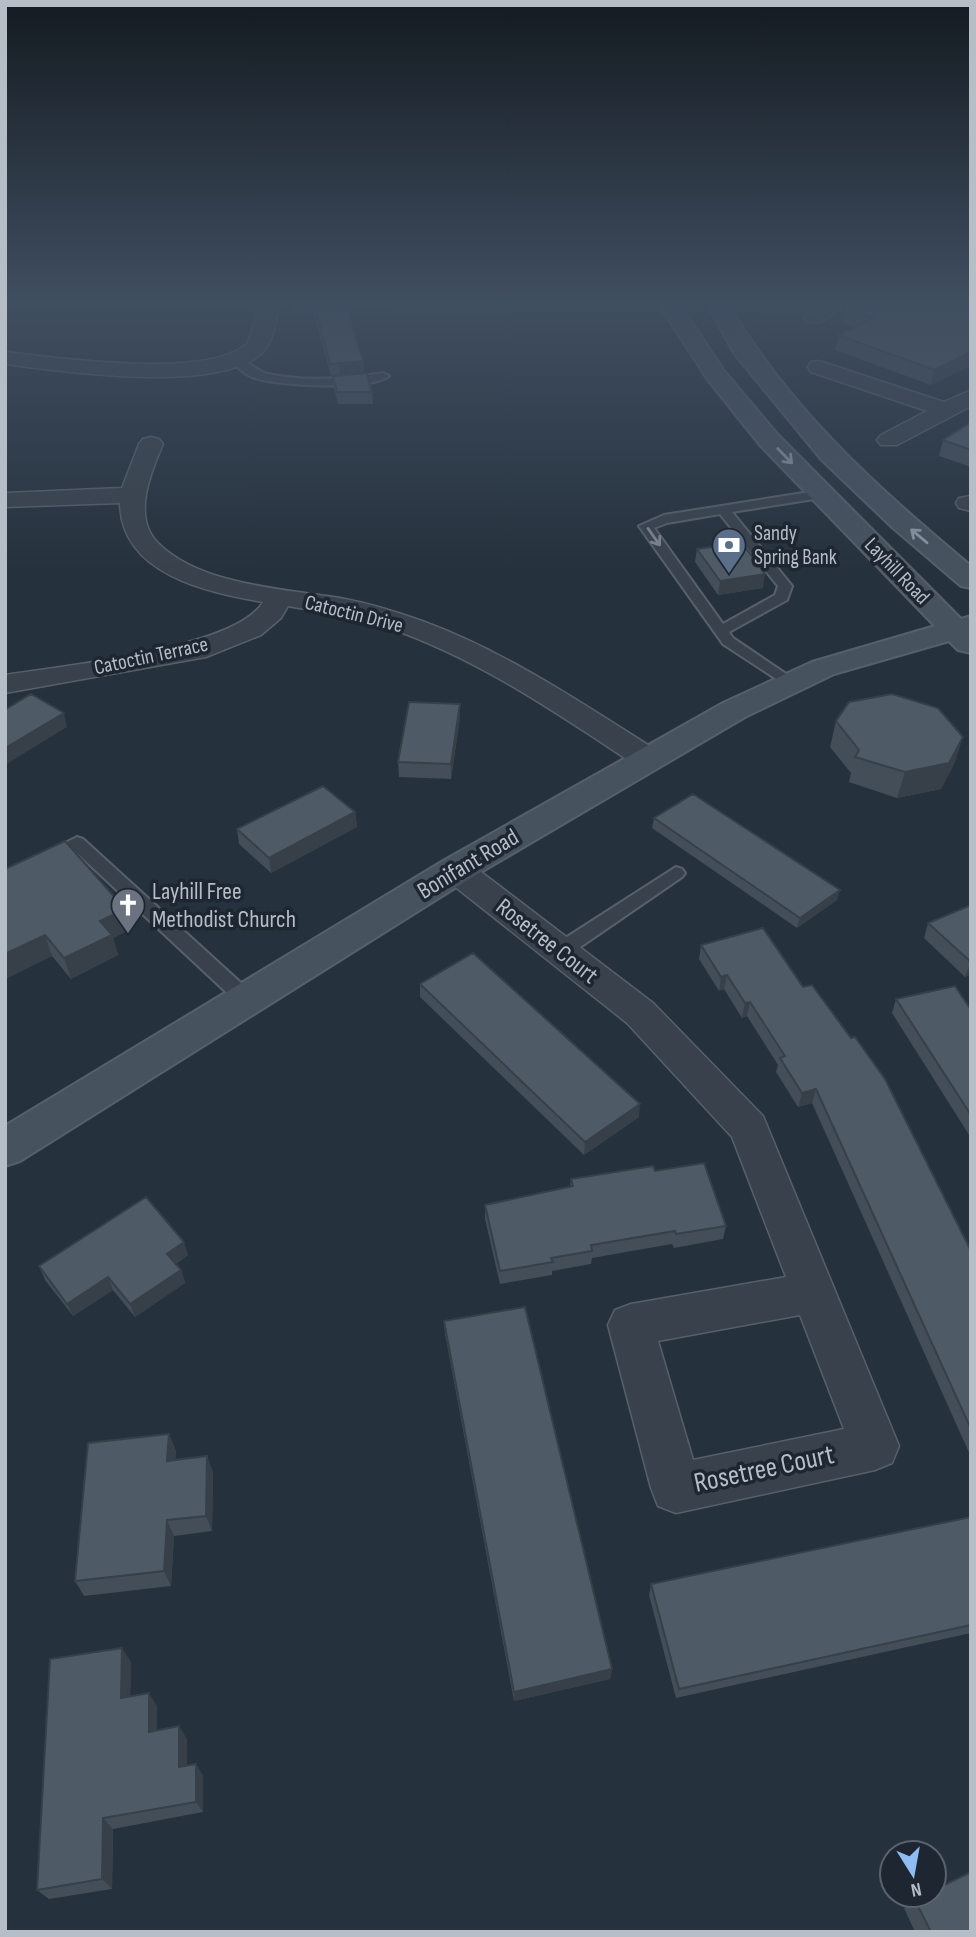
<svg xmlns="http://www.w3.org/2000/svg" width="976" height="1937" viewBox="0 0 976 1937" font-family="'Sofia Sans Condensed',sans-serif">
	<rect width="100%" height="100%" fill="#25313c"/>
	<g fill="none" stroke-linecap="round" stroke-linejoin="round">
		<!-- service casing -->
		<g stroke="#57606a" stroke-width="4">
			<path id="service" d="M234,359C245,357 255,371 268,374C305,382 345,379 383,373L389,376C368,391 277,386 252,377C245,374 239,369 234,363Z
				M822,490L827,491V497L732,512L792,586L787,600L729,632L733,638L795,680L798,683L795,686L790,688L723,644L639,526L664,515ZM720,514L778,586L775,595L723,624L654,528L667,523Z
				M77,837L83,839L253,994L256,999L253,1004L246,1006L239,1004L75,851L5,888V874Z
				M676,867L682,869L685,873L682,877L567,956H553L550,951L553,946Z"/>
		</g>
		<!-- minor casing -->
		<g stroke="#57606a" stroke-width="3">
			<path id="minor" d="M260,300H280C276,318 275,342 260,355C212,393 64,372 5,364V352C59,358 208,380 248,343Z
				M830,300H855L821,322H807L804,318Z
				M819,361L944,402L971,390V406L897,445H881L877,440L881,435L927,411L811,372L808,367L811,362Z
				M151,437L159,439L163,444C151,472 131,518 159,544C202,586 288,589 345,599C371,604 397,612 422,621C507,652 583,704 659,752L664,759L659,766L648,769L637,766C552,710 466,650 367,621C342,614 314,611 288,606L281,618L261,635L206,657L5,693V675C60,666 236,649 263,602C206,592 121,574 120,503L5,507V493L122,488L139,444L143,439Z
				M971,496V511L959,508L956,503L959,498Z
				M456,858L468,862L653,1003L763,1116L899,1446L892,1463L875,1470L676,1513L658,1506L651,1488L608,1325L615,1310L631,1304L786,1277L732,1137L627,1023L444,878L439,870L444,862ZM800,1315L844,1429L693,1460L658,1341Z"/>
		</g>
		<!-- secondary casing -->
		<g stroke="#57606a" stroke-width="4">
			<path id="secondary" d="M656,300H677L724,371L778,435L961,619L971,616V653L958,650L949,641L834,674L745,717L469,879L20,1161L5,1166V1126L443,861L723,703L812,662L935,626L760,445L708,380Z
				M705,300H726C787,407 877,488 971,566V588L961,586L892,527L821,459L734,353Z"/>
		</g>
		<!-- service -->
		<use href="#service" fill="#39424c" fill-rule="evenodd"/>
		<!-- minor -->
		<use href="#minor" fill="#39424c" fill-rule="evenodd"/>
		<!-- secondary -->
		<use href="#secondary" fill="#47525f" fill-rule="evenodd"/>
	</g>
	<!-- wall -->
	<path fill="#434e59" d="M78,300H231L78,302Z
		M291,300H455L347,308L363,361L364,373L372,392L373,404H338L334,388L333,376H331L313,311L292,312Z
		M971,300V365L931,385L835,350L838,335L855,327L842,323L845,308Z
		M971,422V467L939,456L943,440Z
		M697,549L763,588L718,595L695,562Z
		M460,718L451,779L399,777L398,762Z
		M836,721L955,762L941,789L897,798L849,782L851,773L830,747Z
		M355,812L357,827L271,873L239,844L237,829Z
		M654,818L837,900L797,928L652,828Z
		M5,869L125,909L131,929L113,938L118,955L71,979L52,956L5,979Z
		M971,905V974L965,977L924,938L928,923Z
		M701,945L971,1251V1457L812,1103L798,1107L776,1072L778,1065L747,1016L742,1018L724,989L719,991L699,959Z
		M420,984L639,1117L584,1155L420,997Z
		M896,999L971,1010V1138L892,1013Z
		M655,1171L726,1226L723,1239L674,1248L672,1244L592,1258L591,1264L552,1271V1275L500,1284L485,1219V1205L570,1187L571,1179Z
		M188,1255L176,1264L181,1270L185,1283L135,1317L113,1290L73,1316L45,1280L39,1266Z
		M444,1321L612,1669L610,1679L514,1701L445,1334Z
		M169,1434L176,1451L175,1460L207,1456L213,1473L212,1531L174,1536L171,1586L84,1596L75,1581Z
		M971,1517V1633L676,1698L649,1595L651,1584Z
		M131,1662L130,1696L157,1706V1730L187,1739V1766L203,1775V1812L113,1829L112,1889L49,1899L37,1890Z
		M915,1900L971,1932H915L904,1908Z"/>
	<!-- shaded-wall -->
	<path fill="#374048" d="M971,352V365L931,385L934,370Z
		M363,361L364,373L340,375L339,364Z
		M765,574L763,588L718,595L720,581Z
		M460,704V718L451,779V764Z
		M64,713L67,727L5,765V748Z
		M963,737L955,762L941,789L897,798L905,772Z
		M355,812L357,827L271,873L269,858Z
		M840,890L837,900L797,928L800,918Z
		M125,909L131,929L113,938L118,955L71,979L64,958L100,921Z
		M45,935L52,956L5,979V954Z
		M971,962V974L965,977Z
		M727,975L724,989L719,991L721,977Z
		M750,1002L747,1016L742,1018L745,1003Z
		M816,1089L812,1103L798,1107L802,1093Z
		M640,1104L639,1117L584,1155L585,1142Z
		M184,1242L188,1255L171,1267L167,1254Z
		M181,1270L185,1283L135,1317L130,1304Z
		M108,1277L113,1290L73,1316L67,1304Z
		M169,1434L176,1451L174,1477L167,1461Z
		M207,1456L213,1473L212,1531L206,1516Z
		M167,1520L174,1536L171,1586L164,1571Z
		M122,1648L131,1662L130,1711L121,1698Z
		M612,1669L610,1679L514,1701V1692Z
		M149,1693L157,1706V1744L149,1732Z
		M179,1726L187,1739V1779L179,1767Z
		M196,1764L203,1775V1812L196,1802Z
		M103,1818L113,1829L112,1889L102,1879Z"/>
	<!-- building -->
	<path fill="#4e5b67" stroke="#374048" stroke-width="2" d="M313,300H344L363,361L330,364Z
		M861,300H971V352L934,370L838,335L874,318L845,308Z
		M367,373L372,392H337L333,376Z
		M971,422V450L943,440Z
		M742,543L765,574L720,581L697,549Z
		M31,694L64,713L5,748V708L6,709Z
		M892,694L938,708L963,737L949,763L905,772L855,757L859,750L836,721L849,702Z
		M409,702L460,704L451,764L398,762Z
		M323,786L355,812L269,858L237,829Z
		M693,794L840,890L800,918L654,818Z
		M65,841L125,909L100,921L112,935L64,958L45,935L5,954V869Z
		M971,905V962L928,923Z
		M763,928L803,987L812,985L851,1038L855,1037L885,1079L971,1251V1429L816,1089L802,1093L780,1058L785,1056L750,1002L745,1003L727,975L721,977L701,945Z
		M473,953L640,1104L585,1142L420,984Z
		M955,986L971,1010V1115L896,999Z
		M704,1163L726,1226L676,1234L675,1231L591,1245L592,1251L551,1258L553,1262L500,1271L485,1205L573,1186L571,1179L653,1166L655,1171Z
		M146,1197L184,1242L167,1254L181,1270L130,1304L108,1277L67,1304L39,1266Z
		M525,1307L612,1669L514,1692L444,1321Z
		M169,1434L167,1461L207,1456L206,1516L167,1520L164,1571L75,1581L88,1443Z
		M971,1517V1625L679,1689L651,1584Z
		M122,1648L121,1698L149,1693V1732L179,1726V1767L196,1764V1802L103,1818L102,1879L37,1890L50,1659Z
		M971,1872V1932H931L915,1900L925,1895H934V1890Z"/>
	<!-- one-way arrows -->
	<defs><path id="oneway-shaft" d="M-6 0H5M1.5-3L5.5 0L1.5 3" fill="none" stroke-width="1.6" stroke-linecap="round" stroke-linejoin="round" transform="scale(1.75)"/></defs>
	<g stroke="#8e98a3">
		<use href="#oneway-shaft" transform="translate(785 456) rotate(46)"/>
		<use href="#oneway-shaft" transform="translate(919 536) rotate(-140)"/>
	</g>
	<use stroke="#7d8690" href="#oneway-shaft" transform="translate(654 537) rotate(55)"/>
	<!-- sky -->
	<linearGradient id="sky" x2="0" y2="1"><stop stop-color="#141b21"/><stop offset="0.53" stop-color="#404e61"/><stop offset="1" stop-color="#404e61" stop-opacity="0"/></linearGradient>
	<rect width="976" height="571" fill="url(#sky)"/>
	<!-- icons -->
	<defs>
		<g id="bank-pin" transform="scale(1.75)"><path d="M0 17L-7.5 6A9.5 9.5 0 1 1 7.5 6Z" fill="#5c6f8a" stroke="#1e2731"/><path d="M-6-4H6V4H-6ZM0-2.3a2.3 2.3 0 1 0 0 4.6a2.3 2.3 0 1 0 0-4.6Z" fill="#fff"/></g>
		<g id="church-pin" transform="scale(1.75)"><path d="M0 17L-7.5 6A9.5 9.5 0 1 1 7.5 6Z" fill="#6b7280" stroke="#1e2731"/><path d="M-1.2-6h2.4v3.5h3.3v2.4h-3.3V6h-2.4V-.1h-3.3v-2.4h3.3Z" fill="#fff"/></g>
	</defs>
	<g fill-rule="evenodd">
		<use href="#bank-pin" x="729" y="545"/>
		<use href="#church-pin" x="128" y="905"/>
	</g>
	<g text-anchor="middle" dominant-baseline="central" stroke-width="7" stroke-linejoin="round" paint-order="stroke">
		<!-- far-poi labels -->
		<g font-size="21" fill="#b5bdc7" stroke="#1e2731" text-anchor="start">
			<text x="754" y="533">Sandy<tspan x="754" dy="24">Spring Bank</tspan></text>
		</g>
		<!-- far-street labels -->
		<g font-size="21" fill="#b5bdc7" stroke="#1e2731">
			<text transform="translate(897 571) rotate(46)">Layhill Road</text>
			<text transform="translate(354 614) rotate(14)">Catoctin Drive</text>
			<text transform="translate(151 656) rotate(-12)">Catoctin Terrace</text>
		</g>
		<!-- street labels -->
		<g font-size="24" fill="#b5bdc7" stroke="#1e2731">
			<text transform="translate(468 864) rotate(-31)">Bonifant Road</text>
			<text transform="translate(547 941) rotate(38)">Rosetree Court</text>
		</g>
		<!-- poi labels -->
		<g font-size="24" fill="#b5bdc7" stroke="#1e2731" text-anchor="start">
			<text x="152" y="891">Layhill Free<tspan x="152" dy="28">Methodist Church</tspan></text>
		</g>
		<!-- near-street labels -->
		<g font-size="28" fill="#b5bdc7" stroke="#1e2731">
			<text transform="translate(764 1469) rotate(-12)">Rosetree Court</text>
		</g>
	</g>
	<!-- border -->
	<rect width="976" height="1937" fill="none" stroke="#b5bdc7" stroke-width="14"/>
	<!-- north arrow -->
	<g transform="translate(913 1874) rotate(169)"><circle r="33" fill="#1e2731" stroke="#5a636d" stroke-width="2"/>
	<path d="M0-5L12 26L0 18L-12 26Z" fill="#90bdf1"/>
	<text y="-10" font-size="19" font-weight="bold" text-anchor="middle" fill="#b5bdc7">N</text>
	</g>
</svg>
